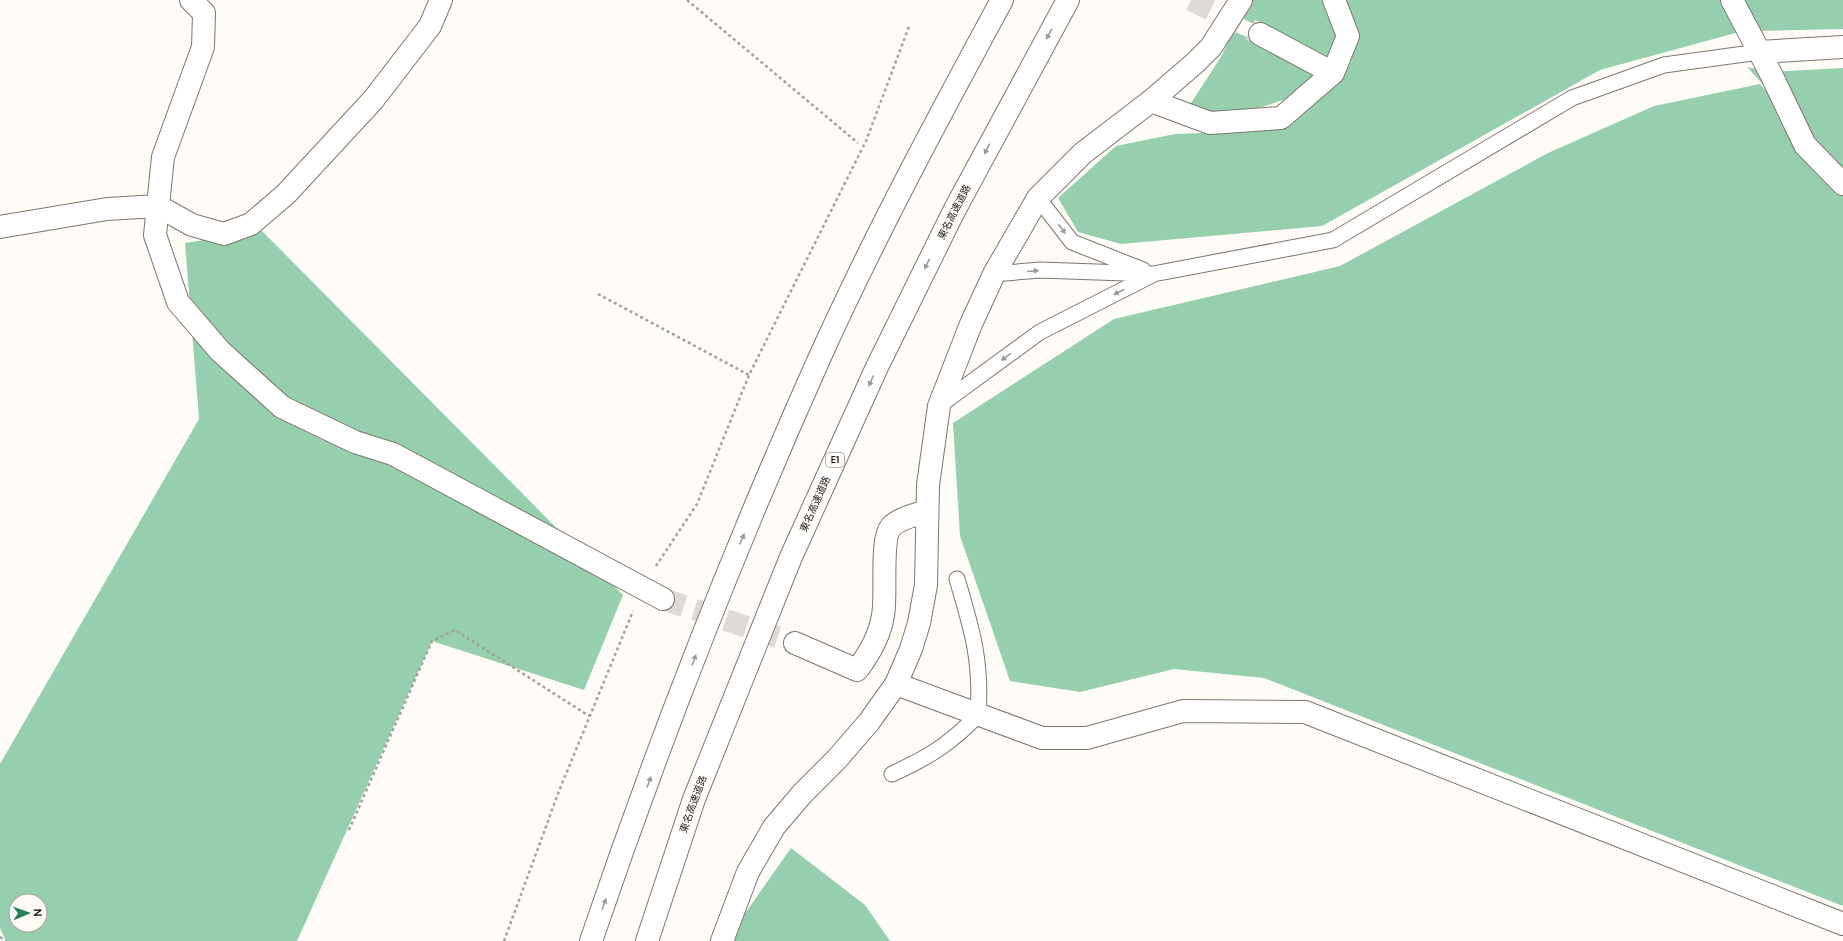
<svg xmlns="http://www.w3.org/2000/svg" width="1843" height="941" viewBox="0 0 1843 941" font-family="'DM Sans','Noto Sans JP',sans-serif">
	<rect width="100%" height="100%" fill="#fffbf7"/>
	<!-- forest -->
	<path fill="#96cfad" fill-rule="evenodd" d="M1253,0H1329L1344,36L1332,59L1324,61L1242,18Z
		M1334,0H1723L1739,32L1600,70L1322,226L1121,244L1078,232L1058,198L1116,146L1175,134L1250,131L1328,77L1348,36Z
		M1741,0H1843V29L1757,31Z
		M1233,31L1321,69L1299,95L1221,120L1189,106L1221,57Z
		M1747,67L1770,72L1843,68V171Z
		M1760,84L1843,179V906L1264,678L1174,669L1080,692L1010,681L960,536L953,423L1114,319L1340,266L1548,153L1654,106Z
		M262,231L623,595L584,690L432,641L297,941H6L0,928V764L199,419L185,243ZM16,901H40V925H16Z
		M791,848L865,905L890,941H735L739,922Z"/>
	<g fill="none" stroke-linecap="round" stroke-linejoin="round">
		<!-- minor-tunnel -->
		<path stroke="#dedad6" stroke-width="22" stroke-dasharray="22 11" stroke-linecap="butt" d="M1191,0L1260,34
			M663,599L795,643"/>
		<!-- service casing -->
		<g stroke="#7e766e" stroke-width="17">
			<path id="service" d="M1038,198L1072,242L1143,270
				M994,274L1040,270L1153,274L1333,240L1572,98L1664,65L1759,52
				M940,405L1040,332L1152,275
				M892,774C929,757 950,744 978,715C982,662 972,629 957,579"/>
		</g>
		<!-- minor casing -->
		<g stroke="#7e766e" stroke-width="24">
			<path id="minor" d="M191,0L204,13L203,47L163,157L155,235L178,302L220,351L282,407L355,442L393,454L663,599
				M1732,0L1770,72L1805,145L1843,184
				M1260,34L1333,73
				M1759,52L1843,47
				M1151,101L1210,123L1281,118L1333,73L1348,36L1334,0
				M0,227L107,209L158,206L192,225L224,234L251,224L286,194L373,100L430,26L441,0
				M795,643L857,670C870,653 880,636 883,615C887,596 880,539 891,527C899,518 916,515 927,511
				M896,684L1042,738H1087L1183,711L1305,712L1843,924"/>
		</g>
		<!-- tertiary casing -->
		<g stroke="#7e766e" stroke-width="24">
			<path id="tertiary" d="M722,941L748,872L774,827L802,794L837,759L869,722L896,684L911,649L919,623L926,585L928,485L939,406L971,324L994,274L1038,198L1083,153L1151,101L1195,63L1211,47L1241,0"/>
		</g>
		<!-- motorway casing -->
		<g stroke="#7e766e" stroke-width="24">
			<path id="motorway" d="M591,941C658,744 734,549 819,359C874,237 938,118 1002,0
				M647,941L694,799L791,557L877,367L954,211L1068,0"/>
		</g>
		<!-- path -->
		<path stroke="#a4a09c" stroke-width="2.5" stroke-dasharray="3 3" stroke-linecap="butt" d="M687,0L858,143
			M598,294L749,375
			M656,566L697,504L749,375L866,141L910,24
			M349,830L432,641L455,630L589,716
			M0,937L6,941
			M504,941L559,791L633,611"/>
		<!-- service -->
		<use href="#service" stroke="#fff" stroke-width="15"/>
		<!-- minor -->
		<use href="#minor" stroke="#fff" stroke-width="22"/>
		<!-- tertiary -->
		<use href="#tertiary" stroke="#fff" stroke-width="22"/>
		<!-- motorway -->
		<use href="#motorway" stroke="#fff" stroke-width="22"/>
	</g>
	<!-- one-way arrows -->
	<defs><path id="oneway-solid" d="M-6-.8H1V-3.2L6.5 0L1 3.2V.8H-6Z"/></defs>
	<g fill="#9c9a98">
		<use href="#oneway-solid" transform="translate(1049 34) rotate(118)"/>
		<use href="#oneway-solid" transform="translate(987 149) rotate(118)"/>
		<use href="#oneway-solid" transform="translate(1062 229) rotate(52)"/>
		<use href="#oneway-solid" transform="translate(927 264) rotate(116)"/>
		<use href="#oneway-solid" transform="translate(1033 271) rotate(-5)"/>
		<use href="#oneway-solid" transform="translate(1119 292) rotate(153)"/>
		<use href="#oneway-solid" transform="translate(1006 357) rotate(144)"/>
		<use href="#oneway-solid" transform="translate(871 381) rotate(114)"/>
		<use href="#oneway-solid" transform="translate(742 539) rotate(-67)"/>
		<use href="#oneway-solid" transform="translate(694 660) rotate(-70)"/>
		<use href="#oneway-solid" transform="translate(649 782) rotate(-70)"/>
		<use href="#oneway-solid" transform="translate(604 904) rotate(-71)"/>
	</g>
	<g text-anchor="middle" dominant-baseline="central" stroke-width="3" stroke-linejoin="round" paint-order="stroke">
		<!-- shield labels -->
		<rect fill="#fffbf7" stroke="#64615d" stroke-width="1" x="826" y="453" width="18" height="14" rx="3"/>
		<g font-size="9" font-weight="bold" fill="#221f1b">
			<text x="835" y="460">E1</text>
		</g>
		<!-- street labels -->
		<g font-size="10" fill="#221f1b" stroke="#fffbf7">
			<text transform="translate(954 212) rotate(-63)">東名高速道路</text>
			<text transform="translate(815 504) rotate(-66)">東名高速道路</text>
			<text transform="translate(693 804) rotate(-70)">東名高速道路</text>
		</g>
	</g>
	<!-- north arrow -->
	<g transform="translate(28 913) rotate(88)"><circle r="19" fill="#fffbf7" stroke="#a7a39f"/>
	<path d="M0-3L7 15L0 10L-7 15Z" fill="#238057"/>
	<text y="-6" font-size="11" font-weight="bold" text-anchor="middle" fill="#221f1b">N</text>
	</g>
</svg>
